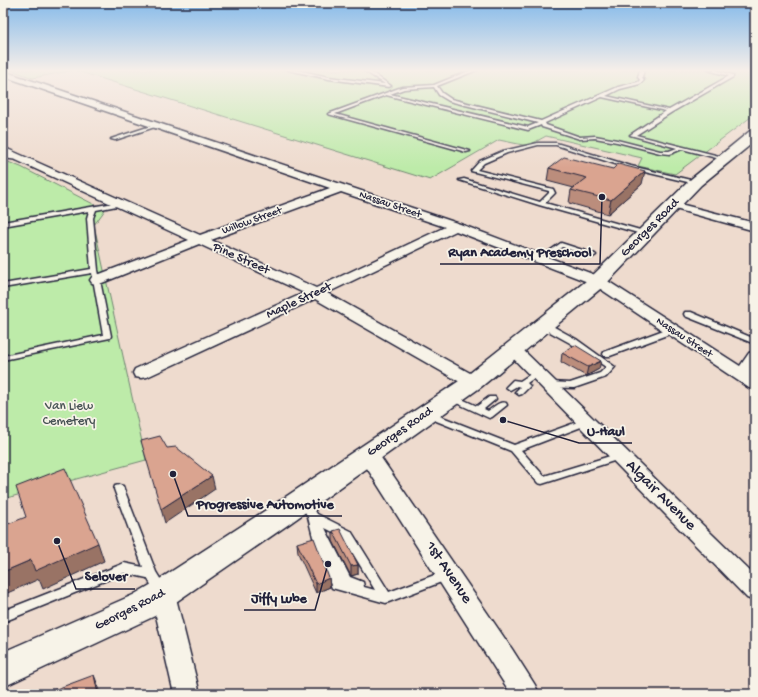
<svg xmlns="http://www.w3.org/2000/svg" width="758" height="697" viewBox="0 0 758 697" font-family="'Gochi Hand',sans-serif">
	<rect width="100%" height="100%" fill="#eedbce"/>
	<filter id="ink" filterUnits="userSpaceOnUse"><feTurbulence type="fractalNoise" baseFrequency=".025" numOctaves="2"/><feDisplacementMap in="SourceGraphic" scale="8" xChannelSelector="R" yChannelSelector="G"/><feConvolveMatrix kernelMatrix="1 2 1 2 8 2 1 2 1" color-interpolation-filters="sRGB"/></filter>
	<g filter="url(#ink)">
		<!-- green -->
		<path fill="#bdeba9" stroke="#708672" d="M11,70H74L33,78Z
			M74,70H755V114L675,174L638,166L642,158L546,136L528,146L499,140L430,180Z
			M3,160L21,167L105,210L94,225L146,460L3,499Z"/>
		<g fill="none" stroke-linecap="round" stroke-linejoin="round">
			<!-- lane casing -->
			<g stroke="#22223b" stroke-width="3">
				<path id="lane" d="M288,70H297L329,77L385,84L363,70H368L391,86L389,87L329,79Z
					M471,70H477L437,86L442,93L451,99L541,121L618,87L638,82L640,80L638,77L640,70H644L642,77L644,80L640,84L620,89L606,96L669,110L729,76L708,70H716L733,75V77L672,112L636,135L727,158L724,160L682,149L670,154L660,153L617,142L595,138L580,139L542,127L541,125L528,130L386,95L335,114L470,151L466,152L328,114L402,87L434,85ZM434,87L439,95L449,101L538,123L528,127L390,94L404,89ZM602,97L666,111L630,135L677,148L669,151H660L617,140L595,136L580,137L546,125L545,123Z
					M157,124L161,125L115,140L111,139Z
					M538,143H556L631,166L699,182L696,184L628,168L556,145H538L507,153L484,163L477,170L553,189L555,193L545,203L647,232V234L645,235L539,205L459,180L464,179L540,202L549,193V191L471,171L480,161L503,151Z
					M3,154L21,158L18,160L3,158Z
					M120,202L122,203V205L96,210L93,218L98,270L111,336L110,338L3,360V356L103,335L92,273L3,288V284L91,269L87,218L89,211L3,226V222Z
					M561,243L595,254L596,255L593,257L562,247L542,261H538V259Z
					M685,312H691L755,339V344L685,316L684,314Z
					M541,323H547L576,339L615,367L606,377L574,388L546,387L545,385L546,383L549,382L570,383L600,373L606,367L570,343L541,327L540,325Z
					M669,328H672L676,330L675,332L610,356H604L603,354L604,352Z
					M537,370L541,373L527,383L530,386L522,394L519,395L515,392L520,387L517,386L510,390L506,387L513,380L520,381Z
					M451,394L477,406L489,397H495L496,399L484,409L488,411C494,407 499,401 506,403L507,405L492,417L489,418L448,399L447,397L448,395Z
					M427,411L514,445L583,420H589L591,422L589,424L521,450L544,476L620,453L623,454L625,456L623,458L542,484L538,483L511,451L424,416L422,414L424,412Z
					M119,485L123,486L124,489L156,572L167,590L165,594C155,597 152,585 147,578L124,573L3,622V611L120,565L124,563L143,567L114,489L115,486Z
					M303,496L307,497L317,514L351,531L389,592L448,570L452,572L454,575L452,578L386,603L332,588L315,545L308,517L298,500L299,497ZM325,528L343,537L375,590L364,587L363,582L350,577Z"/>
			</g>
			<!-- street casing -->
			<g stroke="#22223b" stroke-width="3">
				<path id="street" d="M3,71L460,224L603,278L740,366L749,353L755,351V368L751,374L755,376V389L749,388L593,284L456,231L327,293L479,378L482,382L479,386L473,387L467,386L315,299L147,377L141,378L135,377L133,373L135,369L304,293L199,244L102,283L97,284L92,283L90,280L92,277L189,240L3,154V147L200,235L330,188L3,76ZM341,192L445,227L316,288L211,240Z
					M672,202L755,223V231L668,207L666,205L668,203Z
					M514,345L520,347L755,576V601L747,598L508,353L506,350L508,347Z
					M368,447L375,449L512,649L535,685L539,694H511L358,454L361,449Z
					M163,584L171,587L175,594L200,694H174L151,594L155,587Z"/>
			</g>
			<!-- secondary casing -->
			<g stroke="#22223b" stroke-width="3">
				<path id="secondary" d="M755,130V141L701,185L605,285L481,387L289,524L157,615L3,687V652L133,595L152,584L269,508L465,377L591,277L691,179L750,131Z"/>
			</g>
			<!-- lane -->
			<use href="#lane" fill="#f7f3e8" fill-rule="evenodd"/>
			<!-- street -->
			<use href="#street" fill="#f7f3e8" fill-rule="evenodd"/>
			<!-- secondary -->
			<use href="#secondary" fill="#f7f3e8" fill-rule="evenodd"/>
		</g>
		<!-- wall -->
		<path fill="#bb8d7c" stroke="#22223b" d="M549,168L642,184L608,214L569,203L571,190L574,188L547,181Z
			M562,353L599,369L586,376L561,362Z
			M333,531L358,565V574L351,576L333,541Z
			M297,543L329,578L330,587L316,593L298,553Z"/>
		<!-- shaded-wall -->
		<path fill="#997365" stroke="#22223b" d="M645,171L642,184L608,214L611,200Z
			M601,361L599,369L586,376L588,367Z
			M212,476L215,489L165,523L161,509Z
			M98,543L104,561L43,589L39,579L3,595V572L31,560Z
			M358,565V574L351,576V566Z
			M329,578L330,587L316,593V584Z
			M94,675L101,693L102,694H98Z"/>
		<!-- building -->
		<path fill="#daa490" stroke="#22223b" d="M564,157L613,169L618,164L645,171L611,200L571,190L587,178L549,168Z
			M575,345L601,361L588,367L562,353Z
			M160,436L167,448L176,447L212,476L161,509L141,441Z
			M65,468L98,543L35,571L31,560L3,572V526L26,517L16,487Z
			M340,529L358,565L351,566L333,531Z
			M314,538L329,578L316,584L297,543Z
			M94,675L98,694H43Z"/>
	</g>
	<!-- sky -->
	<linearGradient id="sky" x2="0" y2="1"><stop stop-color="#85baea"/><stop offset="0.42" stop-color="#f7efe9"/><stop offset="1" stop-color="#f7efe9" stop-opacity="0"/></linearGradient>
	<rect width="758" height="168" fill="url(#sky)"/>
	<g text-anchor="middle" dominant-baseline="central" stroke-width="3.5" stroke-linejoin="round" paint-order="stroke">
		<!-- far-street labels -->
		<g font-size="11" fill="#22223b" stroke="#f7f3e8">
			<text transform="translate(390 205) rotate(19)">Nassau Street</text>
			<text transform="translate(252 221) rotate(-20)">Willow Street</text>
			<text transform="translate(684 338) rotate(33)">Nassau Street</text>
		</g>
		<!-- street labels -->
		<g font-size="13" fill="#22223b" stroke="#f7f3e8">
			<text transform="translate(650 228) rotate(-45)">Georges Road</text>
			<text transform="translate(241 259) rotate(24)">Pine Street</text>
			<text transform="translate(299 301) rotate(-25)">Maple Street</text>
			<text transform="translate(400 432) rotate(-35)">Georges Road</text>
			<text transform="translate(130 610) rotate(-27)">Georges Road</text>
		</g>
		<!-- park labels -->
		<g font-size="13" fill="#495456" stroke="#f7f3e8">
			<text x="69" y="406">Van Liew<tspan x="69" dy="15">Cemetery</tspan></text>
		</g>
		<!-- near-street labels -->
		<g font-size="16" fill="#22223b" stroke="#f7f3e8">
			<text transform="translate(660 496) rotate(45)">Algair Avenue</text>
			<text transform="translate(448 573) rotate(56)">1st Avenue</text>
		</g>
	</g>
	<!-- callouts -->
	<path fill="none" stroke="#22223b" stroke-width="1.5" d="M602 197L600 264H440M503 420L579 443H632M173 474L188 516H342M57 541L76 589H135M328 564L315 610H244"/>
	<g fill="#22223b" stroke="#f7f3e8" stroke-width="1.5">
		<circle cx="602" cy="197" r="4"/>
		<circle cx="503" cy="420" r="4"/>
		<circle cx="173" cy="474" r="4"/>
		<circle cx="57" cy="541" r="4"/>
		<circle cx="328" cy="564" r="4"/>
	</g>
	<g font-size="14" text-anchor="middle" font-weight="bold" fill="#22223b" stroke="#f7f3e8" stroke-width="3.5" stroke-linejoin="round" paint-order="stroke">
		<text x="520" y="256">Ryan Academy Preschool</text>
		<text x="606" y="435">U-Haul</text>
		<text x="265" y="508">Progressive Automotive</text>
		<text x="106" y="580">Selover</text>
		<text x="279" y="602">Jiffy Lube</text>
	</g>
	<!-- margin -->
	<rect width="758" height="697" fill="none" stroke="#f7f3e8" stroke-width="16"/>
	<rect x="8" y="8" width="742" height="681" fill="none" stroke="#22223b" stroke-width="1.5" filter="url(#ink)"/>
</svg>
